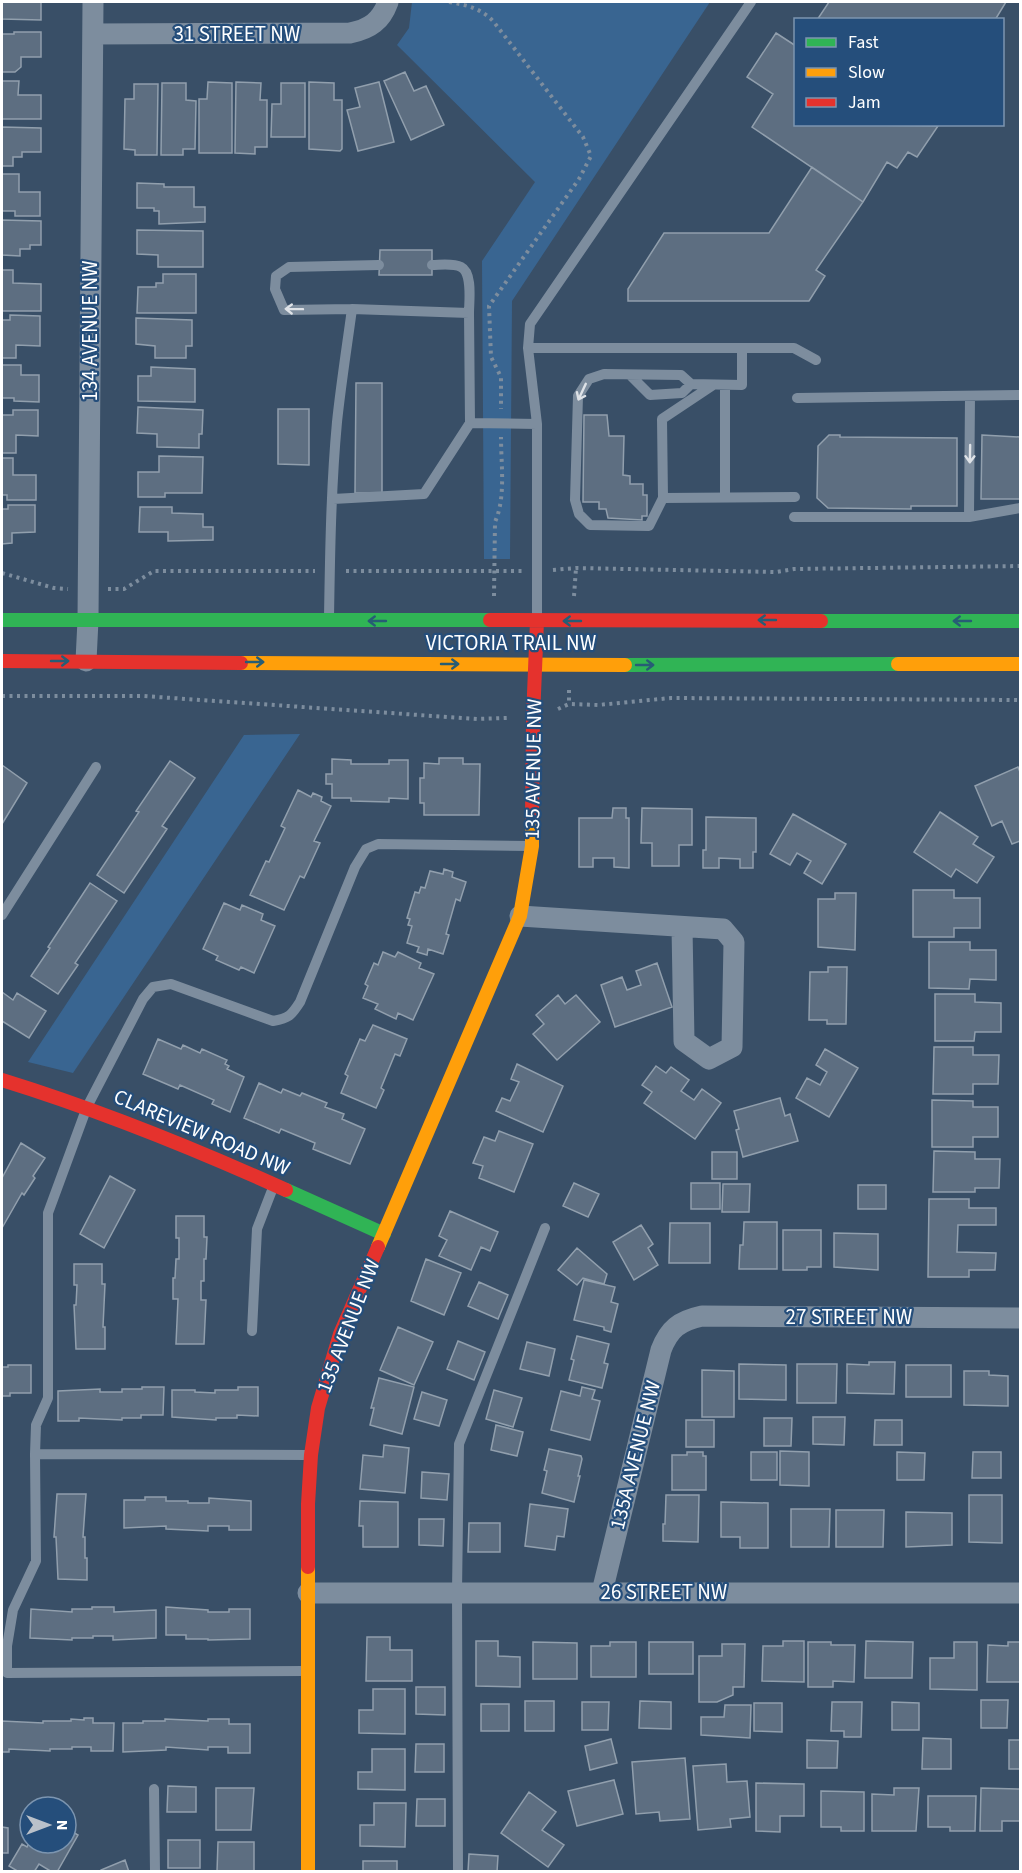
<svg xmlns="http://www.w3.org/2000/svg" width="1022" height="1873" viewBox="0 0 1022 1873" font-family="'Source Sans 3',sans-serif">
	<rect width="100%" height="100%" fill="#394f67"/>
	<!-- green -->
	<path fill="#396591" d="M412,2H710L512,301L510,559H484L482,261L535,182L397,45L409,28Z
		M300,734L73,1073L28,1062L244,735Z"/>
	<!-- building -->
	<path fill="#5d6e81" stroke="#919fad" stroke-width="1.5" d="M2,2H41V20L2,19Z
		M829,2H1006L995,20H817Z
		M14,32H41V57H21V67L15,72H2V34H14Z
		M776,33L796,46V124L938,126L917,157L908,152L897,168L887,162L863,202L752,127L773,94L747,77Z
		M405,72L414,91L426,86L444,125L411,140L384,81Z
		M2,81H19L18,95H41V119H2Z
		M208,82L232,83V153H199V99H207Z
		M236,82L261,83L260,100H267V147H255V154L235,153Z
		M309,82L334,83V100H342V149L340,151L309,149Z
		M379,82L394,142L358,151L347,110L360,107L355,88Z
		M162,83H186V100L196,101L195,149H183V155H161Z
		M281,83H305V137H271L272,104H281Z
		M134,84H158L157,155H135V150L124,149L125,99H134Z
		M2,127L41,128V152H22V157H13V166H2Z
		M812,167L863,202L816,270L825,276L809,301H628V289L664,233H769Z
		M2,174H19V192H40V216H15V211H2Z
		M137,183L164,184V187H194V207H205V222L159,224V211H154V208H137Z
		M2,220L41,221V245H30V249H20V256L2,255Z
		M137,230L203,231V267H158V255L137,254Z
		M380,250H432V275H379Z
		M2,270H13V283L41,284V311H2Z
		M163,274H196V313H137L138,287H156V283H163Z
		M10,315L40,316V346L16,345V358H2V320H10Z
		M136,318L192,320V346H186V358H155V346L136,344Z
		M2,365H21V375H39V402L14,401V398H2Z
		M151,367L195,369V402L138,401V376H151Z
		M356,383H382V493H355Z
		M138,407L203,410L202,434H199V448L157,447V434L137,433Z
		M278,409H309V465L278,464Z
		M13,410H38V436L16,435V453H2V415H13Z
		M584,415H607L609,436H624L623,475L630,476V484H643V495H647V516H642V520L608,518L606,509H599V502H583Z
		M829,435H840V437L957,438V506H911V509L828,508L817,498L818,446Z
		M982,435L1020,437V499H981Z
		M159,456L203,457L202,493H165V497H138V472H159Z
		M2,458H13V475H36V500H7V495H2Z
		M8,505H35V532L12,533V543L2,544V509H8Z
		M140,507H172V513L203,514V527H213V540L168,541V532H139Z
		M439,758H463V764H480L479,815H424V803H420V778H424V763L439,764Z
		M332,759L351,760V764H389V760H408V799L389,798V802L351,801V798H332V784H326V774H332Z
		M170,761L195,778L162,826L167,829L124,893L97,875L139,812L136,811Z
		M2,765L27,783L2,824Z
		M1018,767L1020,772V841L1012,844L1002,821L992,826L975,786Z
		M298,790L311,797L313,793L322,797L321,801L331,806L314,841L320,843L304,878L300,876L284,910L250,895L266,861L269,862L285,828L281,826Z
		M613,808H626V818H629V868L614,867V858H593V867H579V818H612Z
		M642,808L692,809V845H679V866H652V843H641Z
		M940,812L978,837L973,844L994,857L977,883L956,869L951,877L914,852Z
		M793,814L846,844L822,884L804,873L811,861L797,853L790,865L770,854Z
		M706,817L756,818V852H753V868H740V859L719,858V868H703V850H706Z
		M444,869L453,872L452,877L466,882L460,901L456,899L446,934L449,935L443,954L428,949L427,955L417,952L419,947L407,943L412,926L408,925L410,919L407,918L415,892L419,893L421,887L425,888L430,871L443,874Z
		M90,883L117,901L75,963L78,965L58,994L31,976L50,948L48,947Z
		M913,890H954V898H980V928H954V937H913Z
		M835,893H856L855,950L818,947V899H835Z
		M224,903L240,910L242,905L263,914L261,920L275,926L254,973L241,967L239,970L216,960L218,956L203,949Z
		M929,942H970V950H996V980L970,979L969,989L929,988Z
		M383,952L395,957L398,952L421,963L419,968L434,974L413,1020L398,1013L396,1019L375,1009L378,1004L363,998L368,986L365,984L374,963L378,965Z
		M657,963L672,1007L615,1027L601,985L622,977L627,990L641,985L636,971Z
		M828,967H847L846,1024H827V1020H809L810,972H828Z
		M2,992L13,1000L17,993L46,1011L29,1038L2,1021Z
		M935,994H975V1002L1001,1003V1032H975L974,1041H935Z
		M558,995L565,1004L576,995L600,1022L557,1060L533,1034L544,1024L536,1015Z
		M373,1025L407,1039L400,1056L395,1054L381,1088L384,1090L376,1108L341,1093L348,1076L345,1074L360,1039L365,1041Z
		M158,1039L181,1049L183,1045L200,1053L202,1049L227,1060L225,1064L229,1066L227,1069L244,1077L230,1112L212,1104L214,1100L180,1085L178,1089L143,1074Z
		M934,1047H973V1055H999L998,1084H973V1094H933Z
		M825,1049L858,1068L829,1117L796,1098L807,1078L820,1085L827,1072L816,1065Z
		M517,1064L563,1086L543,1132L496,1111L502,1098L510,1101L519,1082L511,1079Z
		M656,1066L666,1073L671,1067L689,1080L681,1091L694,1100L702,1089L721,1103L695,1139L644,1103L652,1092L642,1085Z
		M259,1083L281,1093L283,1089L300,1096L302,1093L327,1103L325,1107L344,1114L342,1119L365,1129L350,1164L313,1149L315,1143L281,1129L279,1133L244,1118Z
		M780,1098L785,1116L790,1114L798,1141L743,1157L736,1130L739,1129L734,1111Z
		M932,1100L973,1101V1107H998V1137H973V1147H932Z
		M499,1131L533,1144L514,1192L479,1178L483,1166L473,1163L484,1137L495,1141Z
		M21,1143L45,1158L33,1176L35,1178L24,1195L22,1193L2,1228V1178Z
		M934,1151L975,1152V1159H1000L999,1188H975V1192H933Z
		M712,1152H737V1179H712Z
		M110,1176L135,1190L104,1248L80,1234Z
		M574,1183L599,1194L588,1217L563,1206Z
		M691,1183H720V1209H691Z
		M723,1184H750L749,1212H722Z
		M858,1185H886V1209H858Z
		M929,1199H969V1208H996V1225H958L957,1252L996,1253L995,1270H969V1277H928Z
		M450,1211L498,1232L490,1251L481,1247L471,1270L439,1256L447,1240L439,1236Z
		M176,1216H204V1237H207L206,1259H204V1281H201V1300H206L204,1344H176L178,1299H173V1278H175L176,1259H179V1238H176Z
		M744,1222H777V1269H739L740,1245H743Z
		M670,1223H710V1263H669Z
		M641,1225L653,1244L648,1248L658,1265L634,1280L613,1242Z
		M783,1230H821V1267H807V1270H783Z
		M834,1233L878,1234V1270L834,1267Z
		M577,1248L607,1274L604,1284L583,1278L577,1285L558,1270Z
		M426,1259L461,1273L444,1315L411,1301Z
		M74,1264H102V1284H105L103,1327H105V1349H76L74,1305H76L77,1285H74Z
		M584,1280L615,1287L611,1302L618,1304L611,1332L604,1330V1327L574,1320Z
		M479,1282L508,1295L498,1319L468,1306Z
		M398,1327L433,1342L414,1385L380,1370Z
		M577,1336L609,1344L604,1363L608,1364L602,1388L569,1380L574,1360L571,1359Z
		M458,1341L485,1352L474,1380L447,1369Z
		M527,1342L555,1349L549,1376L520,1369Z
		M869,1362H895L894,1394L847,1393V1364L869,1365Z
		M739,1364L786,1365V1400L739,1399Z
		M797,1364H837L836,1403H797Z
		M8,1365H31V1393H10V1396H2V1367H8Z
		M906,1365H951V1397H906Z
		M702,1370L734,1371V1417H702Z
		M964,1371H989V1375L1008,1376V1406L964,1405Z
		M379,1378L414,1387L402,1434L370,1425L374,1408H371Z
		M142,1387H164L163,1415H141V1418H122V1420L79,1418V1421H58V1391L100,1389V1392H122V1389H142Z
		M238,1387H258V1416L237,1415V1418H216V1420L172,1417V1390H195V1392L215,1393V1390H238Z
		M582,1387L595,1390L592,1399L600,1401L590,1440L551,1430L561,1391L580,1396Z
		M494,1390L522,1398L513,1427L486,1419Z
		M422,1392L447,1400L439,1426L414,1419Z
		M813,1417H845L844,1445L813,1444Z
		M764,1418H792L791,1446H764Z
		M686,1420H714V1447H686Z
		M875,1420H902V1445H874Z
		M496,1425L523,1432L517,1456L491,1450Z
		M384,1445L409,1448L405,1493L360,1489L363,1455L383,1457Z
		M549,1449L581,1456L582,1459L578,1476H580L574,1502L542,1493L547,1471L544,1470Z
		M780,1451L809,1452V1486L780,1485Z
		M687,1452H703V1456H706V1490H672V1455H687Z
		M751,1452H777V1480H751Z
		M897,1452L925,1453L924,1480H897Z
		M973,1452H1001V1478H972Z
		M422,1472L449,1474L447,1500L421,1498Z
		M57,1494H86L83,1537H85V1558H87V1580L58,1579L56,1537H54Z
		M666,1495H699L698,1542L663,1541V1524H665Z
		M969,1495H1002V1543L969,1542Z
		M145,1497H166V1501H188V1503H209V1498L251,1501V1530H229V1526H208V1531L166,1529V1526L124,1528V1500H145Z
		M360,1501L398,1502V1547H363V1526H359Z
		M721,1502L768,1503V1548H740V1537H721Z
		M530,1504L568,1509L564,1537L557,1536L555,1550L525,1546Z
		M791,1509H830L829,1547H791Z
		M836,1510H884L883,1547H836Z
		M906,1512L952,1513V1545L906,1547Z
		M419,1519H444L443,1546L419,1545Z
		M469,1523H500V1552H468Z
		M92,1607H114V1612L156,1610V1638L113,1640V1636H93V1638H72V1640L30,1638L31,1609L72,1612V1609H92Z
		M166,1607L208,1610V1612H229V1609H250V1639L208,1640V1639H186V1635H166Z
		M367,1637H390V1650H412V1681H366Z
		M476,1641H498V1656L520,1657V1687L476,1686Z
		M783,1641H804V1682L762,1681L763,1646H783Z
		M866,1641L913,1642L912,1678H865Z
		M533,1642L577,1643V1679H533Z
		M610,1642H636V1677H591V1646H610Z
		M649,1642H693V1674H649Z
		M808,1642H831V1645H855L854,1682L833,1681V1687H808Z
		M954,1642H977V1690L930,1689V1658H954Z
		M1008,1642H1020V1682H987L988,1645L1008,1646Z
		M722,1644H745L744,1687H733V1695L717,1702H699V1656H722Z
		M416,1687H445V1715L416,1714Z
		M373,1689H405V1734L359,1733V1710H373Z
		M981,1700H1008L1007,1728H981Z
		M525,1701H554V1731H525Z
		M640,1701L671,1702V1729L639,1728Z
		M582,1702H609L608,1730H582Z
		M832,1702H862L861,1737H844V1731H831Z
		M892,1702L919,1703V1730H892Z
		M754,1703H782V1732L754,1731Z
		M481,1704H509V1731H481Z
		M725,1705H751L750,1738L701,1735V1717H724Z
		M84,1718H93V1723H114L113,1751H91V1747H72V1749H50V1751L9,1749V1752H2V1721L43,1723V1721H71V1719L84,1720Z
		M165,1719L208,1721V1719H229V1724H250V1753H228V1747H208V1750L166,1747V1750L123,1752V1723H143V1721H165Z
		M923,1738L951,1739V1769H922Z
		M611,1739L617,1763L590,1770L585,1746Z
		M807,1740L838,1741L837,1768H807Z
		M1009,1740H1020V1769H1009Z
		M416,1744H444V1772H415Z
		M372,1749H405V1790L358,1789V1772H372Z
		M685,1758L690,1819L660,1821L659,1812L636,1814L632,1762Z
		M726,1764L727,1782L747,1781L750,1817L730,1819L731,1827L698,1830L693,1766Z
		M614,1780L623,1814L577,1826L568,1791Z
		M756,1783L804,1784V1816H780V1832L756,1831Z
		M168,1786L196,1787V1812H167Z
		M216,1788H254L251,1830H216Z
		M894,1788H919L916,1831H872V1794L894,1795Z
		M981,1788L1020,1789V1821H1002V1831H980Z
		M821,1791L864,1792V1831H841V1827H821Z
		M529,1792L556,1812L542,1830L564,1845L548,1867L501,1833Z
		M928,1796H976L975,1831H950V1827H928Z
		M417,1799H445V1826H416Z
		M374,1803H406L405,1847L360,1846V1825H374Z
		M2,1827L8,1828V1853H2Z
		M66,1828L78,1835L57,1872H52L39,1864L34,1872H19L9,1866L22,1844L27,1847L30,1841V1843H66Z
		M168,1840H200V1868H168Z
		M218,1842H254V1872H217Z
		M469,1854L498,1856L497,1872H468Z
		M125,1860L129,1872H101V1870Z
		M363,1861H397V1872H363Z"/>
	<g fill="none" stroke-linecap="round" stroke-linejoin="round">
		<!-- path -->
		<path stroke="#7d8d9e" stroke-width="4" stroke-dasharray="3 4.5" stroke-linecap="butt" d="M449,2C467,5 480,8 493,21L583,137L591,156L579,179L489,306L491,357L501,377V409
			M553,570L576,568L776,572L794,569L1020,566
			M346,571H522
			M2,573L54,588L68,589
			M108,589H124L154,571H315
			M494,596L495,522C506,497 501,465 501,437
			M574,596L576,568
			M569,690V704
			M2,696H143L477,719L507,718
			M558,709L569,704L598,705L671,698L1020,700"/>
		<!-- lane -->
		<path stroke="#7d8d9e" stroke-width="10" d="M432,265C440,265 453,263 461,267C473,273 469,301 469,313
			M352,309L284,310L275,289L276,276L289,267L379,265
			M528,348H794L816,360
			M630,375L650,395L682,393L691,384
			M713,385L662,419L663,498L649,526L590,525L579,514L575,500L578,396L589,379L604,374L681,375L691,384L742,385V348
			M725,386V497
			M970,396L969,517L1020,508
			M797,398L1020,395
			M470,423L537,424
			M663,498L795,497
			M794,517H969
			M329,618C330,553 331,487 337,422C341,384 347,346 352,309L469,313L470,423L424,494L333,499
			M537,618V424L528,348L530,324L751,2
			M2,915L96,767
			M252,1331L257,1229L274,1185
			M35,1454L36,1425L48,1398V1213L87,1107L143,999L153,987L171,984L273,1021C289,1018 291,1016 300,1002L355,867L366,849L378,844L530,846
			M305,1671L7,1673V1646L13,1610L36,1561L35,1454L308,1455
			M154,1789L155,1872
			M458,1872L457,1592L459,1444L545,1228"/>
		<!-- street -->
		<path stroke="#7d8d9e" stroke-width="21" d="M93,34L350,33C370,29 381,21 388,2
			M86,661L88,620L93,2
			M520,916L723,929L734,942L732,1047L709,1059L684,1041L682,927
			M602,1592L661,1350C669,1329 679,1321 702,1316L1020,1318
			M308,1593H1020"/>
		<!-- fast -->
		<path stroke="#30b455" stroke-width="14" d="M2,620H490
			M821,621H1020
			M625,665L898,664
			M286,1190L384,1234"/>
		<!-- slow -->
		<path stroke="#ff9f0a" stroke-width="14" d="M241,663L625,665
			M898,664H1020
			M378,1247L520,916L532,846V817
			M308,1567V1872"/>
		<!-- jam -->
		<path stroke="#e5322d" stroke-width="14" d="M490,620L821,621
			M2,661L241,663
			M532,817L533,718L537,621
			M2,1080C99,1110 193,1148 286,1190
			M308,1567V1504L311,1455L318,1408L340,1334L378,1247"/>
	</g>
	<!-- one-way arrows -->
	<defs><path id="oneway-shaft" d="M-6 0H5M1.5-3L5.5 0L1.5 3" fill="none" stroke-width="1.6" stroke-linecap="round" stroke-linejoin="round" transform="scale(1.5)"/></defs>
	<g stroke="#dee2e7">
		<use href="#oneway-shaft" transform="translate(294 309) rotate(-179)"/>
		<use href="#oneway-shaft" transform="translate(582 392) rotate(115)"/>
		<use href="#oneway-shaft" transform="translate(970 454) rotate(91)"/>
	</g>
	<g stroke="#275d75">
		<use href="#oneway-shaft" transform="translate(767 620) rotate(180)"/>
		<use href="#oneway-shaft" transform="translate(377 621) rotate(180)"/>
		<use href="#oneway-shaft" transform="translate(572 621) rotate(180)"/>
		<use href="#oneway-shaft" transform="translate(962 621) rotate(-180)"/>
		<use href="#oneway-shaft" transform="translate(60 661)"/>
		<use href="#oneway-shaft" transform="translate(255 662)"/>
		<use href="#oneway-shaft" transform="translate(450 664)"/>
		<use href="#oneway-shaft" transform="translate(645 665)"/>
	</g>
	<g text-anchor="middle" dominant-baseline="central" stroke-width="4.5" stroke-linejoin="round" paint-order="stroke">
		<!-- street labels -->
		<g font-size="21" fill="#fff" stroke="#254e7b">
			<text x="237" y="34">31 STREET NW</text>
			<text transform="translate(90 331) rotate(-90)">134 AVENUE NW</text>
			<text x="511" y="643">VICTORIA TRAIL NW</text>
			<text transform="translate(533 769) rotate(-89)">135 AVENUE NW</text>
			<text transform="translate(202 1132) rotate(23)">CLAREVIEW ROAD NW</text>
			<text x="849" y="1317">27 STREET NW</text>
			<text transform="translate(348 1326) rotate(-69)">135 AVENUE NW</text>
			<text transform="translate(635 1455) rotate(-76)">135A AVENUE NW</text>
			<text x="664" y="1592">26 STREET NW</text>
		</g>
	</g>
	<!-- border -->
	<rect width="1022" height="1873" fill="none" stroke="#ffffff" stroke-width="6"/>
	<!-- legend -->
	<rect x="794" y="18" width="210" height="108" fill="#254e7b" stroke="#7c95b0" stroke-width="1.5"/>
	<rect x="806" y="38" width="30" height="9" fill="#30b455" stroke="#7c95b0" stroke-width="1.5"/>
	<text x="848" y="48" font-size="18" fill="#ffffff">Fast</text>
	<rect x="806" y="68" width="30" height="9" fill="#ff9f0a" stroke="#7c95b0" stroke-width="1.5"/>
	<text x="848" y="78" font-size="18" fill="#ffffff">Slow</text>
	<rect x="806" y="98" width="30" height="9" fill="#e5322d" stroke="#7c95b0" stroke-width="1.5"/>
	<text x="848" y="108" font-size="18" fill="#ffffff">Jam</text>
	<!-- north arrow -->
	<g transform="translate(48 1825) rotate(90)"><circle r="28" fill="#254e7b" stroke="#7c95b0" stroke-width="1.5"/>
	<path d="M0-4.5L10 22L0 15L-10 22Z" fill="#bac1ca"/>
	<text y="-9" font-size="16" font-weight="bold" text-anchor="middle" fill="#ffffff">N</text>
	</g>
</svg>
